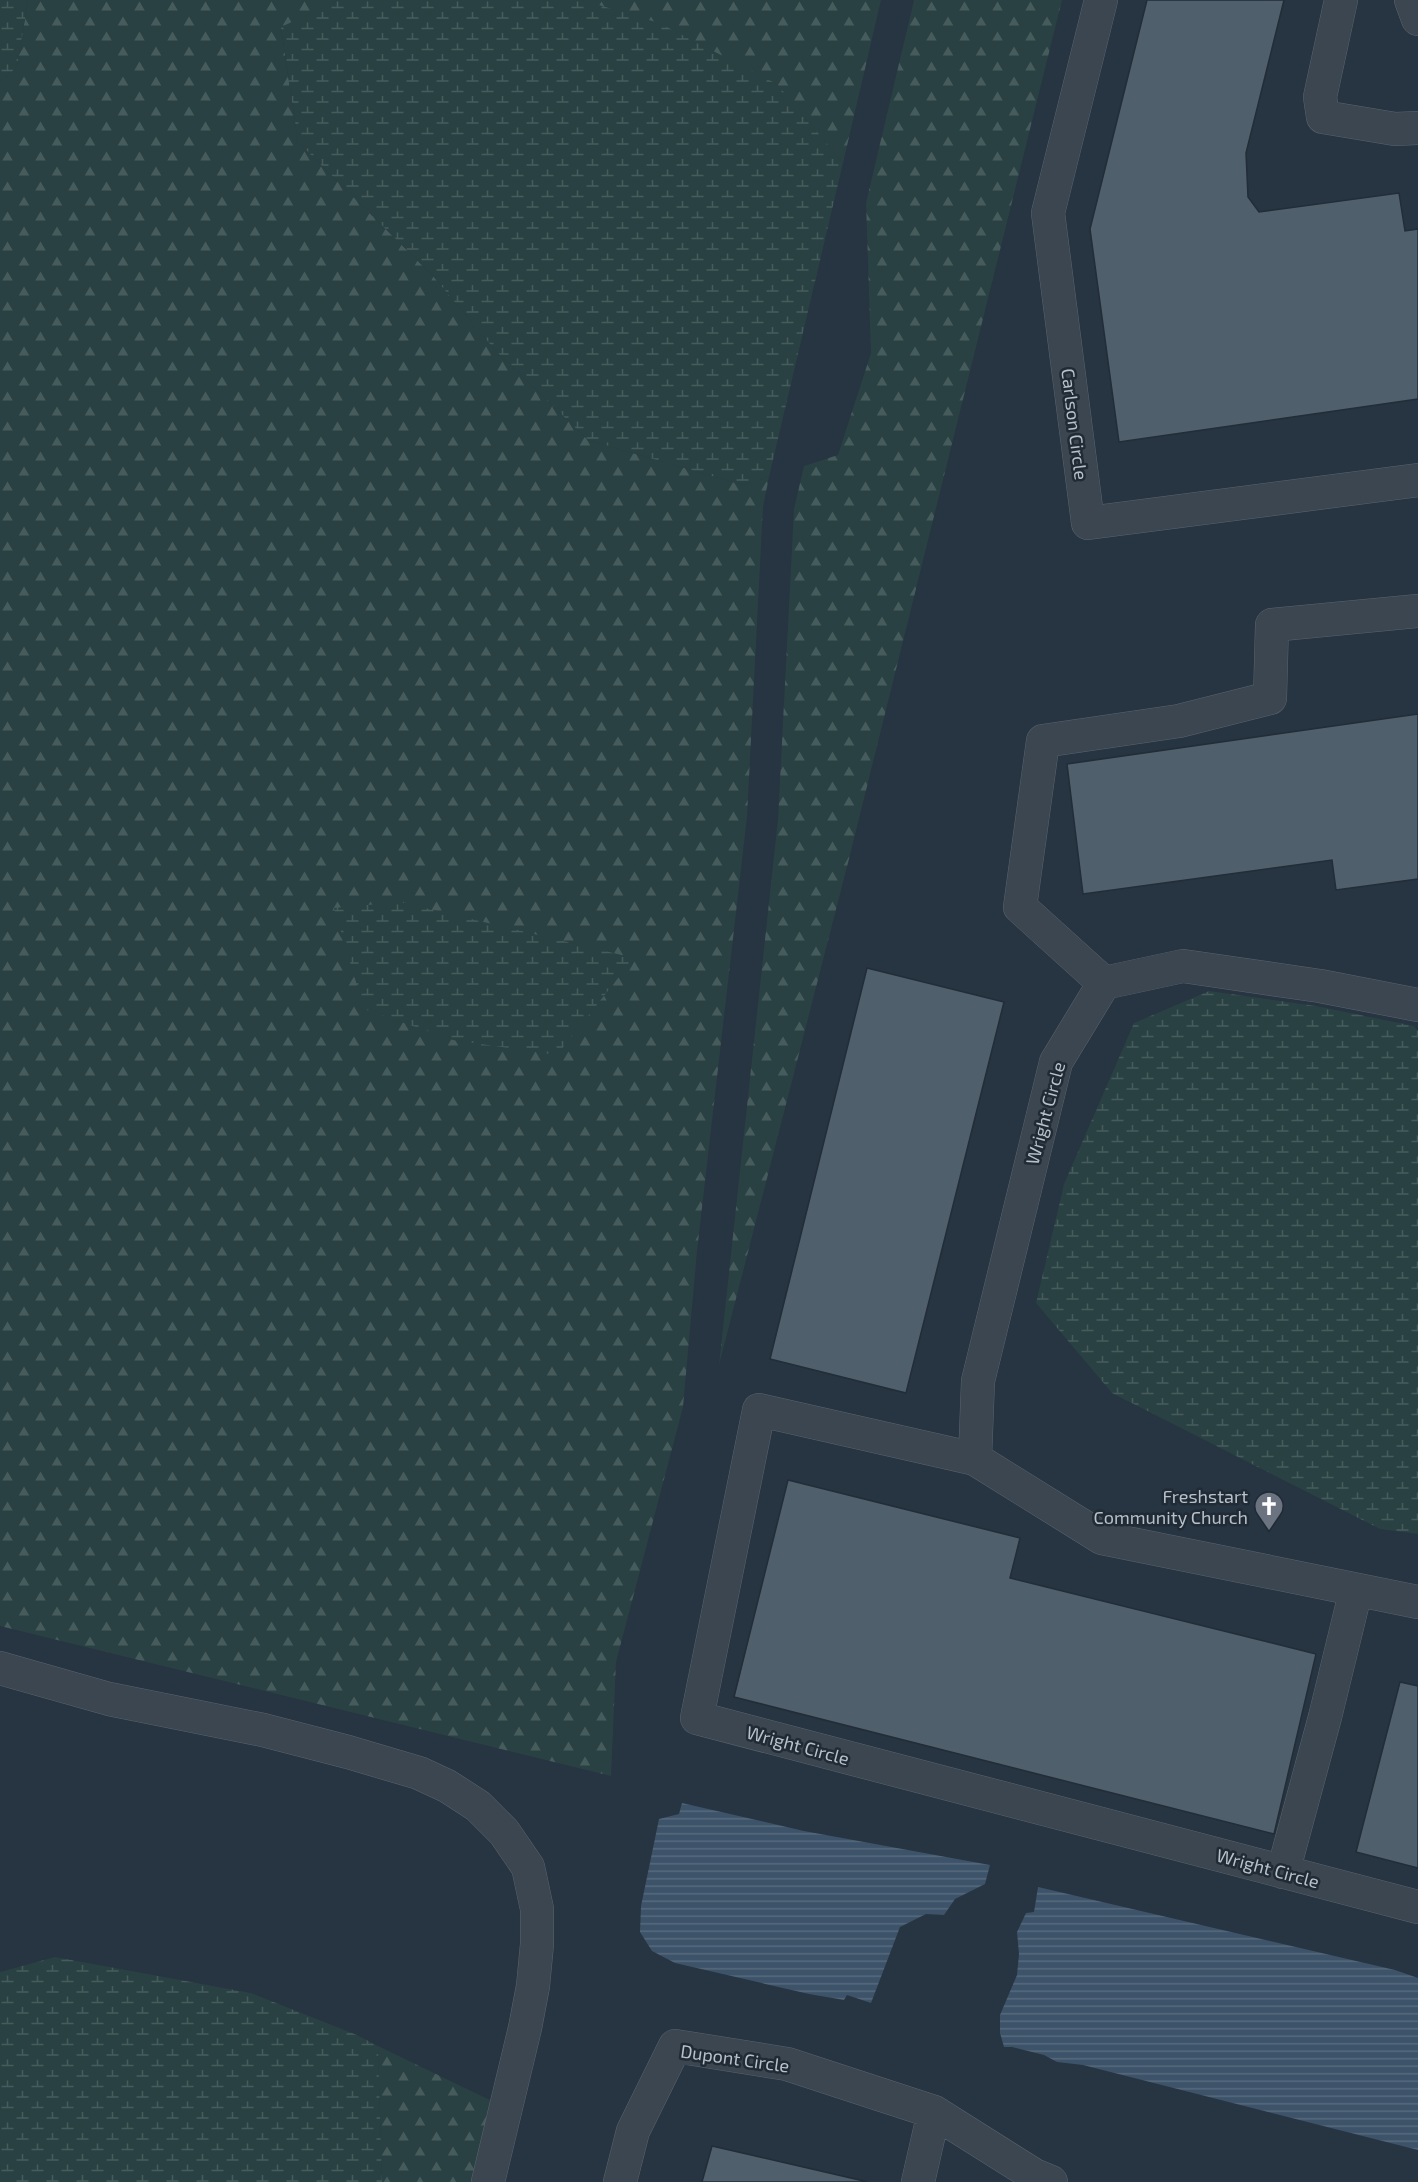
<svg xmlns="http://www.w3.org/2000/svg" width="1418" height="2182" viewBox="0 0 1418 2182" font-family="'Exo 2',sans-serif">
	<defs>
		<pattern id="forest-firs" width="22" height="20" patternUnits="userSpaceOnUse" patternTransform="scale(1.5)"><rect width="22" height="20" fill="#294142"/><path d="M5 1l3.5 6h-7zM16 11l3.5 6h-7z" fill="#465b5c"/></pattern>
		<pattern id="wetland-marsh" width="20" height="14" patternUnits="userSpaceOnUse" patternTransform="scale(1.5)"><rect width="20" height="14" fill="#294142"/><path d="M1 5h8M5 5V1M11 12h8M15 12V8" fill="none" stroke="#465b5c"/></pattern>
		<pattern id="water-rules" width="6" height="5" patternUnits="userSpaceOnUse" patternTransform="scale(1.5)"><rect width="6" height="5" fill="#3d5369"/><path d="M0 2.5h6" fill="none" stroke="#576a7d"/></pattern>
	</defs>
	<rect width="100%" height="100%" fill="#273441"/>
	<!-- forest -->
	<path fill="url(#forest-firs)" d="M28,0H339L281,28L298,142L433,276L495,350L588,440L743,485L769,477L763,507L747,817L697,1251L683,1407L616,1662L611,1776L0,1626V82L17,67Z
		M582,0H881L843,163L776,84Z
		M914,0H1062L849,859L719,1365L778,819L794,509L804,466L838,455L871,353L866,203Z
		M378,2046L494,2102L475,2182H382Z"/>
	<!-- wetland -->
	<path fill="url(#wetland-marsh)" d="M0,0H28L17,67L0,82Z
		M339,0H582L659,23L777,84L843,163L769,477L743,485L588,440L495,350L433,276L298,142L281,27Z
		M400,902L634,958L557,1055L453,1040L364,1009L334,908Z
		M1209,991L1316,1006L1414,1026L1418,1031V1534L1380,1529L1112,1393L1036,1303L1064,1184L1134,1023Z
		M55,1957L251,1993L357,2035L378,2046L382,2182H0V1972Z"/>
	<!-- water -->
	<path fill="url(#water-rules)" d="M682,1803L804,1831L990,1865L985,1884L955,1899L944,1915L926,1914L900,1927L871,2003L847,1995L844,2000L809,1994L675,1963L652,1951L640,1932L641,1906L659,1819L679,1814Z
		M1038,1887L1395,1970L1418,1978V2150L1083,2065L1057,2062L1044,2055L1012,2047H1004L1000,2033V2015L1017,1975L1019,1954L1017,1932L1026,1913L1034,1912Z"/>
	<!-- building -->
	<path fill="#505f6c" stroke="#222d38" stroke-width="1.5" d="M1147,0H1284L1246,153L1248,197L1259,212L1399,193L1405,231L1418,229V399L1119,442L1090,229Z
		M1418,714V879L1336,890L1332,860L1083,894L1067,764Z
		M867,968L1004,1002L906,1393L770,1359Z
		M788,1480L1020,1538L1010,1578L1316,1654L1274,1834L734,1697Z
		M1400,1682L1418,1686V1868L1356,1852Z
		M712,2146L868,2182H702Z"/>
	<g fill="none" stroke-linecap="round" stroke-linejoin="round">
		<!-- minor casing -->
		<g stroke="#59646e" stroke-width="34">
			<path id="minor" d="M1101,0L1048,213L1088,523L1418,480
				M1341,0L1320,97L1323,117L1395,129L1418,128
				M1411,0L1418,19
				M1104,983L1020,907L1043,741L1179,721L1270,698L1272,625L1418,611
				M975,1459L978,1381L1056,1062L1104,983L1183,966L1320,986L1418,1005
				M1418,1602L1102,1538L975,1459L759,1410L697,1718L1418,1907
				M0,1668L109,1699L263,1730L348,1752L419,1773L447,1786L478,1806L504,1832L528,1867L537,1909V1944L533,1986L525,2028L488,2182
				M1283,1872L1325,1717L1356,1590
				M620,2182L633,2131L675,2046L787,2064L934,2112L1034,2175L1051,2182
				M918,2182L934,2112"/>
		</g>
		<!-- minor -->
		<use href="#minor" stroke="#3b4651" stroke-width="33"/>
	</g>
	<!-- icons -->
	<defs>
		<g id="church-pin" transform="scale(1.5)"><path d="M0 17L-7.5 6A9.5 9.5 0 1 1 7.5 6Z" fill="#6b7280" stroke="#202b36"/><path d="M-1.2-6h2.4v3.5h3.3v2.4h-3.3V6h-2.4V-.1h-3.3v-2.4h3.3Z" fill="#fff"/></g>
	</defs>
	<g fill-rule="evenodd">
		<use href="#church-pin" x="1269" y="1506"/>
	</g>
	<g text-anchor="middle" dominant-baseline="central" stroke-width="5" stroke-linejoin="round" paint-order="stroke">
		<!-- street labels -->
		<g font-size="18" fill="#b8c1cb" stroke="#202b36">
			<text transform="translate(1075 424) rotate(83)">Carlson Circle</text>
			<text transform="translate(1045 1113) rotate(-75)">Wright Circle</text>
			<text transform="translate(798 1745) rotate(15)">Wright Circle</text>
			<text transform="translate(1268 1868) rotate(15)">Wright Circle</text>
			<text transform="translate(735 2058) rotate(8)">Dupont Circle</text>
		</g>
		<!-- poi labels -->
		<g font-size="18" fill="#b8c1cb" stroke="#202b36" text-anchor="end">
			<text x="1248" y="1496">Freshstart<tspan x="1248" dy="21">Community Church</tspan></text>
		</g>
	</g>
</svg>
